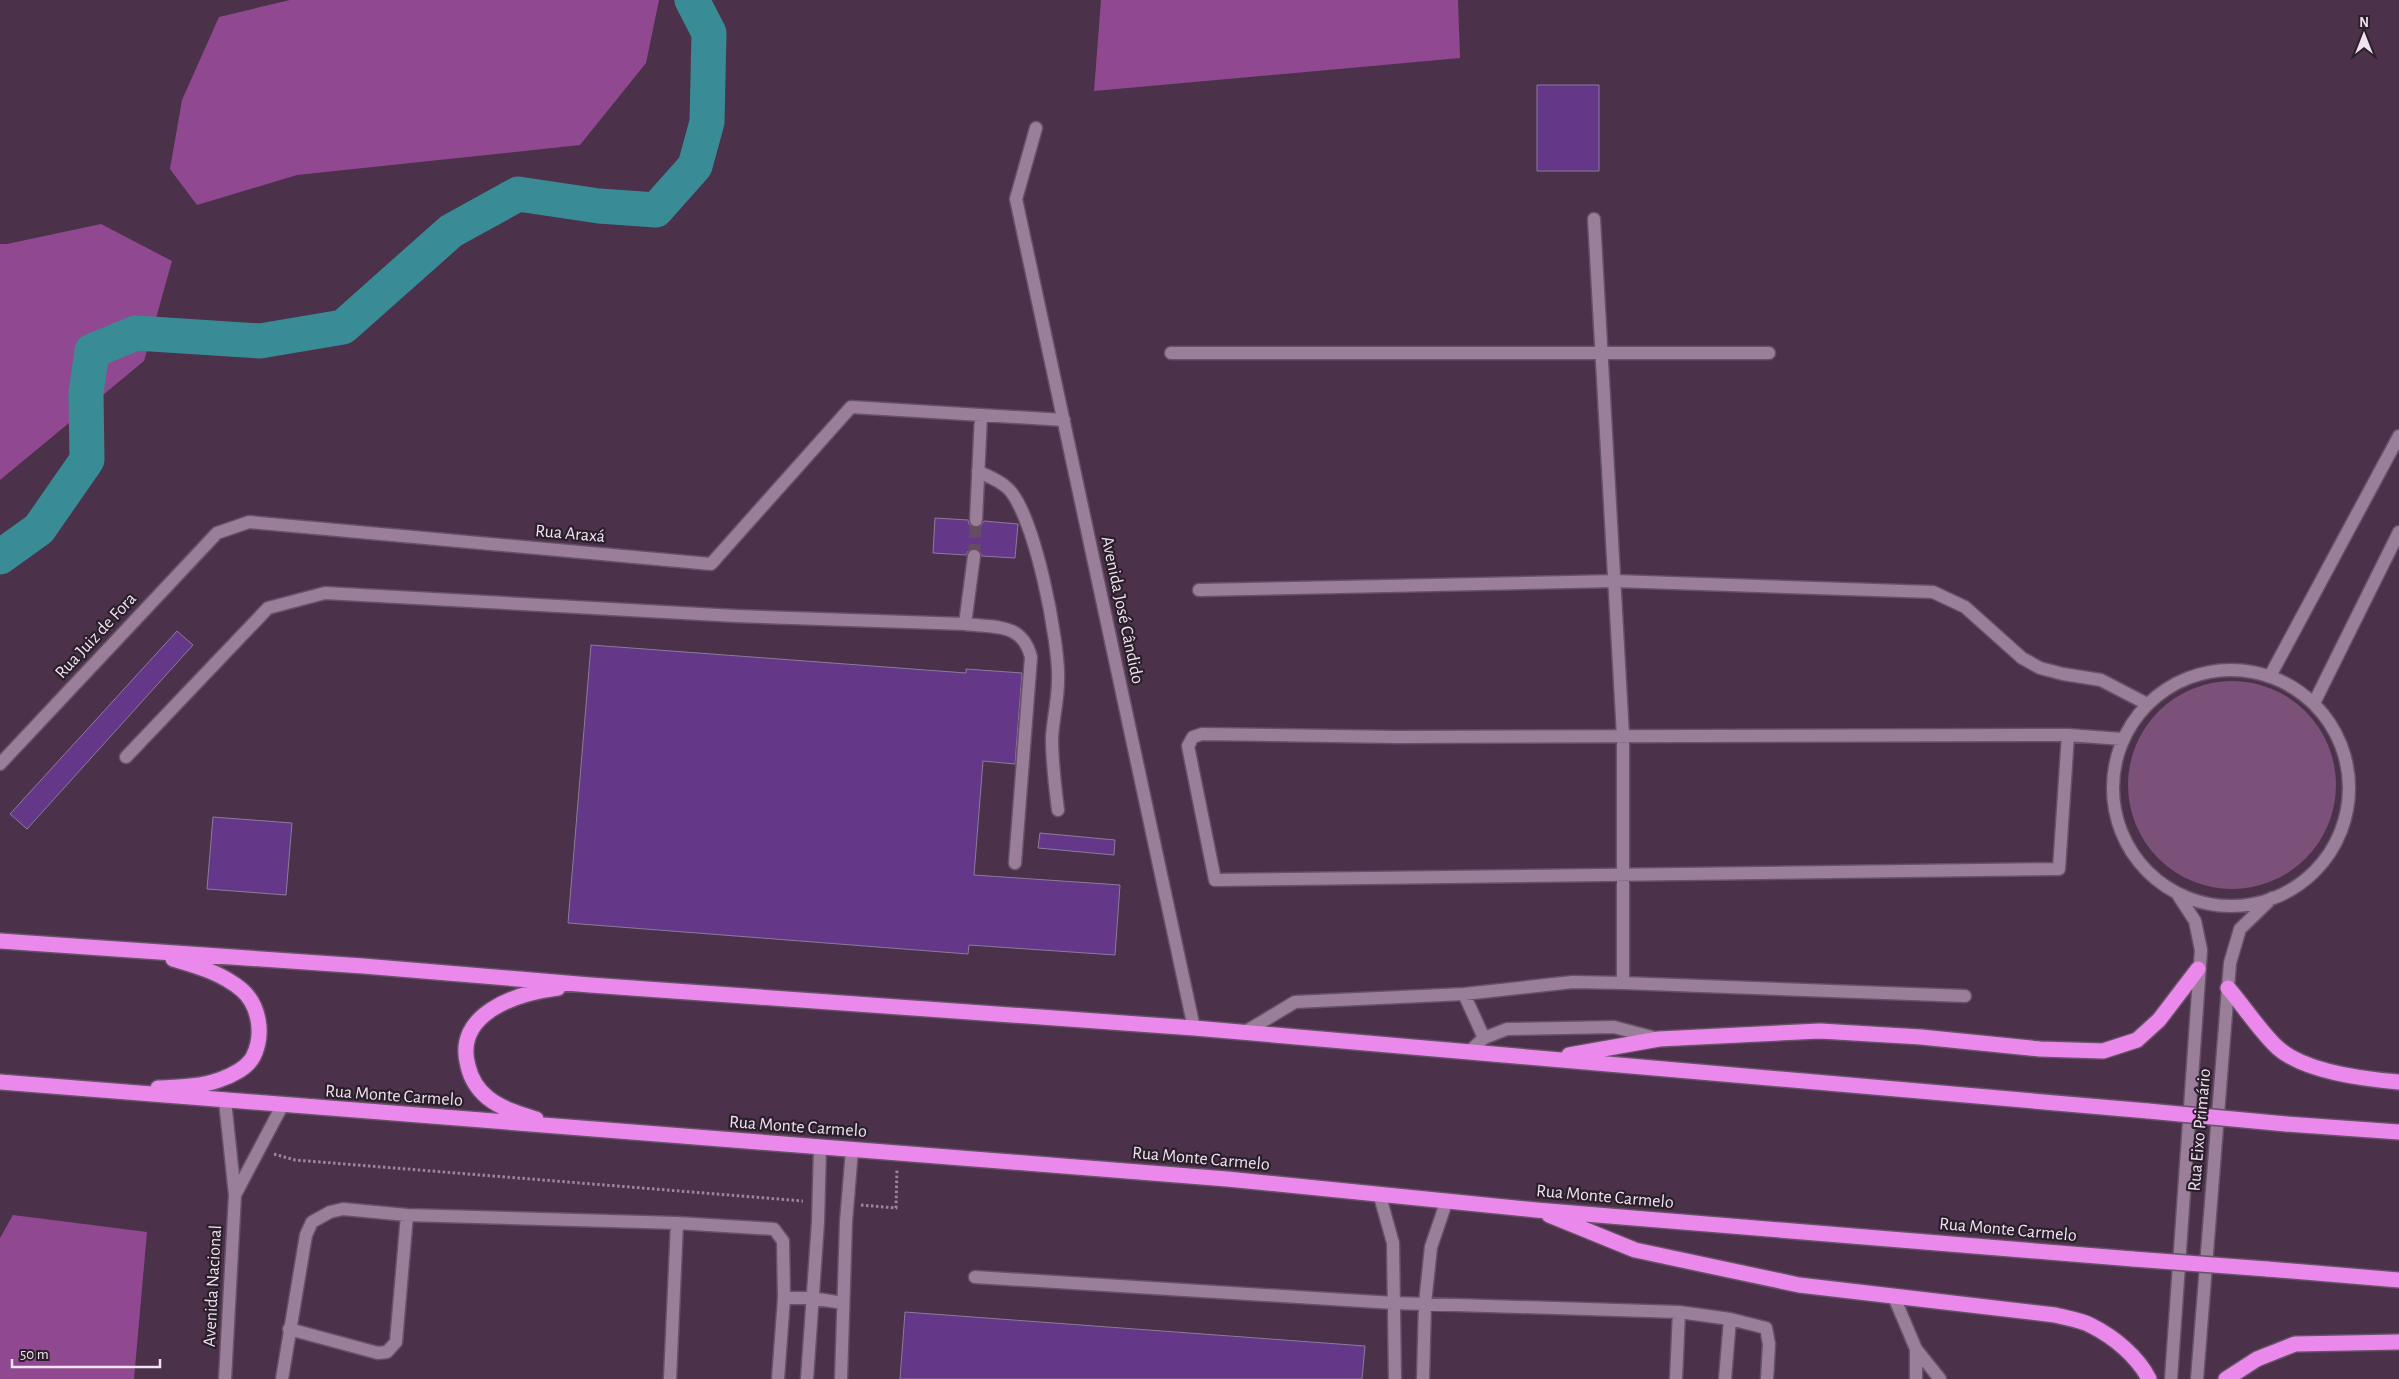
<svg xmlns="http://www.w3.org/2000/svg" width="2399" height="1379" viewBox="0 0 2399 1379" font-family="'Alegreya Sans',sans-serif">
	<rect width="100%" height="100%" fill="#4b324a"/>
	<!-- green -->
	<path fill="#7b517a" d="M2128 785a104 104 0 1 1 208 0a104 104 0 1 1-208 0Z"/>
	<!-- forest -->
	<path fill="#904990" d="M290,0H659L646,63L580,145L297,175L197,205L170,169L182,100L219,17Z
		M1101,0H1458L1460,58L1094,91Z
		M101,224L172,261L144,361L0,480V244H7Z
		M13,1215L147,1232L134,1379H0V1238Z"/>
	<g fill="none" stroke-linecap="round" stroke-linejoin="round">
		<!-- river -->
		<path stroke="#398b96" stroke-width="35" d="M0,557L39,529L87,460L86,393L92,351L136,333L260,341L343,327L451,231L518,194L599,206L656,210L695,166L707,122L709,33L692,0"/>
	</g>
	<!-- building -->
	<path fill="#643788" stroke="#8b7b9c" d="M1537,85H1599V171H1537Z
		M935,518L968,520L969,524L975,528L980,527L984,521L1018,524L1015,558L982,556L979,550L975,548L968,551L966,555L933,553Z
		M177,631L193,645L27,829L10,814Z
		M591,645L966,673V669L1022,673L1015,764L983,761L974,875L1120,885L1115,955L969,945L968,954L568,923Z
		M213,817L292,823L286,895L207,889Z
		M1040,833L1115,840L1114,855L1038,848Z
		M905,1312L1365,1346L1362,1379H900Z"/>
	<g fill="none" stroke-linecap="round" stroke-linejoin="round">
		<!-- minor-tunnel -->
		<path stroke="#644c63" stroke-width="12" stroke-dasharray="12 6" stroke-linecap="butt" d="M974,556L976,520"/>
		<!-- minor casing -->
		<g stroke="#665166" stroke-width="15">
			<path id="minor" d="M1036,128L1016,199L1194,1028
				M1171,353H1769
				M978,471C987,476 998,480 1005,486C1034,507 1060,645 1058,681C1058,700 1053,719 1052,738C1052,763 1055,786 1058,810
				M976,520L981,415
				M1199,590L1615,581L1933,592L1965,607L2022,658L2040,668L2063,674L2101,680L2147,704
				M965,624C995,628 1022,622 1031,657L1015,863
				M2113 788a118 118 0 1 1 236 0a118 118 0 1 1-236 0Z
				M2270,676L2399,436
				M2314,703L2399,532
				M1202,734L1396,737L2068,735L2059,869L1215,880L1188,746L1193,737Z
				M2068,735L2122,739
				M126,757L268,608L325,593L736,616L965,624L974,556
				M0,764L217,533L249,522L711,564L851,407L1064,420
				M1623,983L1965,996
				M1464,994L1484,1038
				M1245,1032L1295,1002L1464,994L1573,982L1623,983V736L1594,219
				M1470,1051L1484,1038L1507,1029L1614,1027L1659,1039
				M225,1101L235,1195L225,1379
				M1379,1193L1393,1243L1395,1379
				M235,1195L282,1106
				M975,1277L1394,1303L1679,1312L1730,1319L1766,1328L1769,1344L1767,1379
				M1894,1297L1916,1349L1940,1379
				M784,1298H811L843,1303
				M289,1329L378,1353L387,1352L396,1342L407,1215
				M1916,1349V1379
				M282,1379L306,1235L312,1222L330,1212L343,1209L407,1215L677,1223L774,1229L783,1241L784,1298L778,1379
				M670,1379L677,1223
				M807,1379L818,1222L820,1148
				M841,1379L846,1222L852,1150
				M1423,1379L1425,1303L1431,1247L1447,1200
				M1676,1379L1679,1312
				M1725,1379L1730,1319
				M2171,1379L2201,950L2195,921L2178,895
				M2197,1379L2230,963L2240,929L2272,898"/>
		</g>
		<!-- highway casing -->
		<g stroke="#665166" stroke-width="18">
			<path id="highway" d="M0,941L363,966L590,985L1194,1028L2148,1111
				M2228,988C2243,1005 2262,1034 2278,1048C2305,1072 2363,1079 2399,1082
				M1569,1055L1659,1039L1820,1031L1921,1037L2040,1049L2103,1051L2137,1040L2159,1020L2198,969
				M0,1082L1227,1179L1536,1210L2133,1259
				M158,1088C178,1087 200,1087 219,1080C231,1076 247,1068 253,1057C264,1036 260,1006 242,990C222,973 197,966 173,959
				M536,1119C520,1114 502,1109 488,1098C477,1089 471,1079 468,1066C453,1013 518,993 558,988
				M2286,1124L2399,1132
				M1549,1215L1635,1250L1799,1285L2055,1315C2066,1318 2082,1320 2092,1326C2114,1337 2138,1357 2149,1379
				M2267,1269L2399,1280
				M2226,1379L2257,1359L2295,1344L2399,1342"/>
		</g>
		<!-- path -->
		<path stroke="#9b869a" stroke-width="3" stroke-dasharray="2.5 2.5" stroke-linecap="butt" d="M274,1154L295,1160L803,1201
			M861,1205L896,1208L897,1169"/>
		<!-- minor -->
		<use href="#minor" stroke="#9b7e9a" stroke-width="12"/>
		<!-- highway -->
		<use href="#highway" stroke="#eb88eb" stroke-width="15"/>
		<!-- highway-bridge casing -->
		<g stroke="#665166" stroke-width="18" stroke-linecap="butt">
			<path id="highway-bridge" d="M2148,1111L2286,1124
				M2133,1259L2267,1269"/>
		</g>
		<!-- highway-bridge -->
		<use href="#highway-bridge" stroke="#eb88eb" stroke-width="15"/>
	</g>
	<g text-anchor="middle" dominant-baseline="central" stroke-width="4.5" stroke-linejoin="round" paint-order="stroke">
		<!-- street labels -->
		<g font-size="18" fill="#f1e2f1" stroke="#2a1f2a">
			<text transform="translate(570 534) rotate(5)">Rua Araxá</text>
			<text transform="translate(1122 610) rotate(78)">Avenida José Cândido</text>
			<text transform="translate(96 636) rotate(-47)">Rua Juiz de Fora</text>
			<text transform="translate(394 1096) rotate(4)">Rua Monte Carmelo</text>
			<text transform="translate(798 1127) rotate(4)">Rua Monte Carmelo</text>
			<text transform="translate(2200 1130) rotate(-85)">Rua Eixo Primário</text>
			<text transform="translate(1201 1159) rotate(5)">Rua Monte Carmelo</text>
			<text transform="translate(1605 1197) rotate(5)">Rua Monte Carmelo</text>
			<text transform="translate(2008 1230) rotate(5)">Rua Monte Carmelo</text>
			<text transform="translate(213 1286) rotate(-87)">Avenida Nacional</text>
		</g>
	</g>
	<!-- north arrow -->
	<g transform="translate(2364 35)" stroke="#2a1f2a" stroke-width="4" paint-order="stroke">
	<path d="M0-4L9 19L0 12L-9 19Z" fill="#f1e2f1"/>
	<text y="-8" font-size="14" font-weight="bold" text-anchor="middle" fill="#f1e2f1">N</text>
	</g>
	<!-- scale -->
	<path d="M12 1359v8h148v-8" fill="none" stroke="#f1e2f1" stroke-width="2.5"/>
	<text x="20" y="1359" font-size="15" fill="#f1e2f1" stroke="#2a1f2a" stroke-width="4" paint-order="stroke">50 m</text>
</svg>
